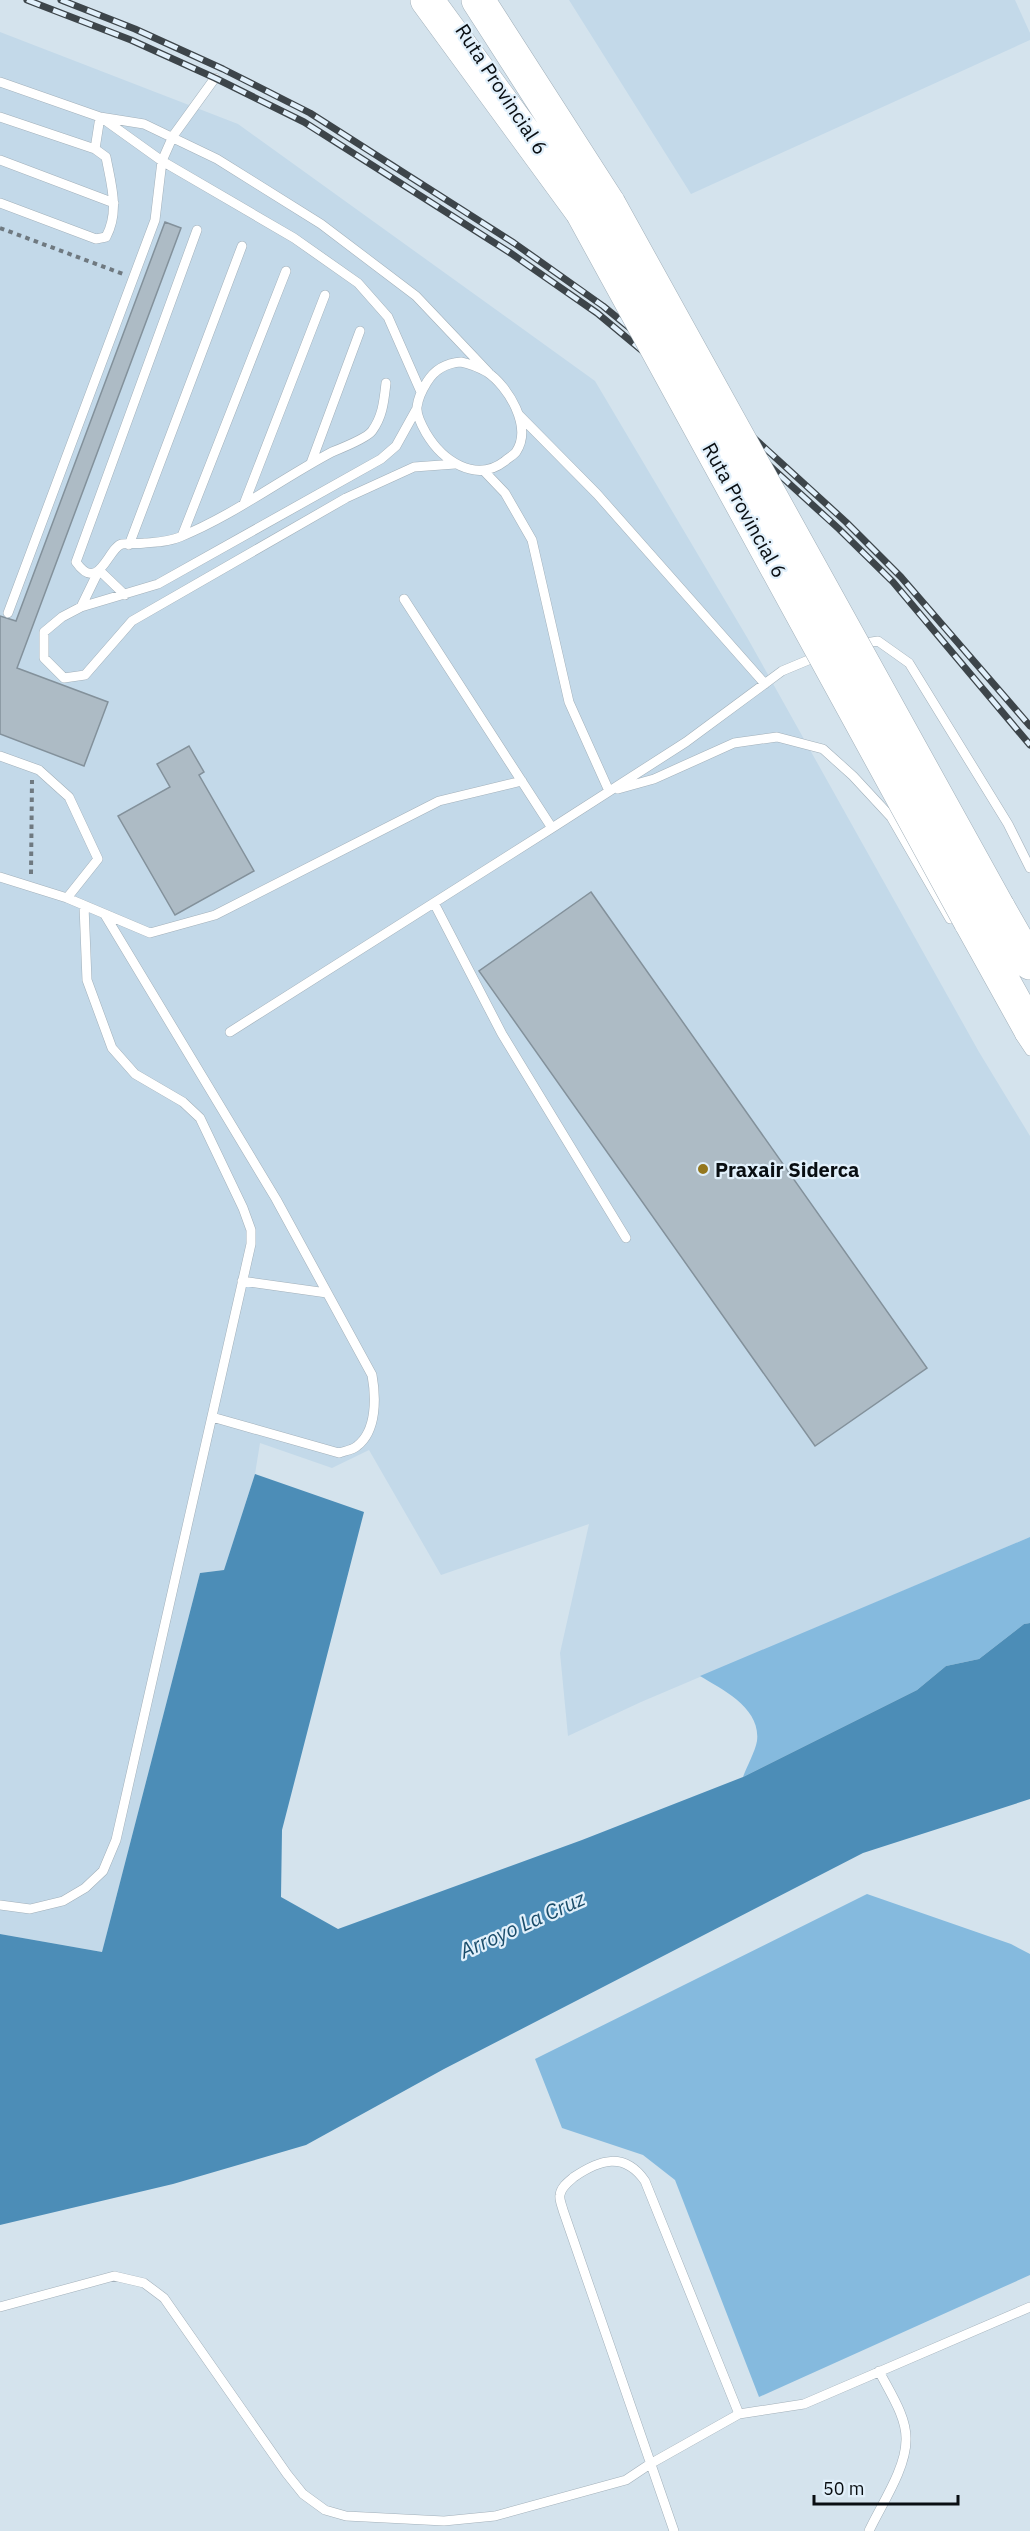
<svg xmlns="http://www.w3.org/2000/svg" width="1030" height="2531" viewBox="0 0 1030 2531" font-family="'IBM Plex Sans',sans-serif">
	<rect width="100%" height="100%" fill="#d4e3ed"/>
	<!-- built -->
	<path fill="#c3d9e9" d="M569,0H1015L1030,33V40L691,194Z
		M0,32L238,124L595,381L748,639L979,1052L1030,1136V1537L641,1702L568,1736L560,1653L589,1524L441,1575L369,1450L332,1468L260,1443L255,1474L224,1570L200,1573L102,1952L0,1934Z"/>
	<!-- green -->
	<path fill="#85bade" d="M1030,1537V1623L1024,1624L979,1659L946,1666L917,1690L743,1777C747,1766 755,1752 757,1741C761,1708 723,1690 700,1676Z
		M867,1894L1011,1944L1030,1954V2275L759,2397L675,2180L643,2155L562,2128L535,2059Z"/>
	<!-- water -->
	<path fill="#4c8db7" d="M255,1474L364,1512L282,1830L281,1897L338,1929L582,1840L743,1777L917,1690L946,1666L979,1659L1024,1624L1030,1623V1799L863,1853L444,2069L306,2145L173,2184L0,2225V1934L102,1952L200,1573L224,1570Z"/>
	<!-- building -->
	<path fill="#adbbc5" stroke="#83919b" stroke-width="1.5" d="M165,222L181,228L17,668L108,702L84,766L0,734V616L16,621Z
		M189,746L204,772L199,775L254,871L175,915L118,816L170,787L157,764Z
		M591,892L927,1368L815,1446L479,971Z"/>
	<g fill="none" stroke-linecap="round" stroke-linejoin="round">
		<!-- lane casing -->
		<g stroke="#a2b0ba" stroke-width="10">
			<path id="lane" d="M0,82L100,117L144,124L217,159L321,224L416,296L489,373
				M0,117L95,149
				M102,118L162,161L294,238L358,283L388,317L421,392
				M0,160L114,203
				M0,203L96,239L106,237C120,211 111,184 106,157L95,149L100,117
				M197,230L76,562C99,595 108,547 122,544C129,543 138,544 145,543C158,542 168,542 180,537C234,515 281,479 332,452C342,448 367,438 372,431C383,416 384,400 386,383
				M461,362C471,364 478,367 487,372C508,386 533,427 516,452C514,455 508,458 505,461C475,484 442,460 426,433C422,426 416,415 417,407C418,398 422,390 427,382C435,369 446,363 461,362Z
				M416,410L396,446L381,459L158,584L81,607L62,617L44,632V658L64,678L85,675L132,621L346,498L414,467L455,464
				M519,415L597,494L765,684
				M311,463L360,331
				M484,471L505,493L532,540L569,702L609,791
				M244,504L325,295
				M182,536L286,271
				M129,545L242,246
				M404,599L552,828L686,742L782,671L818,656
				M81,607L99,570L125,595
				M8,613L155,220L162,161L173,136L215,78
				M859,644L878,641L909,663L1008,824L1030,868
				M0,756L39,770L69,797L98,859L67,898
				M618,789L654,779L734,743L777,737L823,749L853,776L891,817L950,919
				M0,877L67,898L150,933L215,915L439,801L522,781
				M434,903L502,1034L626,1238
				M105,915L276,1199L372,1375C376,1397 377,1431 357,1446C353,1450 344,1451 339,1453L212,1417
				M230,1032L552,828
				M1020,1036L1030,1051
				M242,1281L327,1293
				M0,1905L30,1909L63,1901L85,1888L103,1871L116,1840L251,1244V1230L243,1208L200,1118L183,1102L135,1074L112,1048L87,980L84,906
				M0,2307L114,2276L144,2283L164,2298L287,2474L303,2494L325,2510L346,2516L444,2521L495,2516L626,2480L650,2464L739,2414L804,2404L1030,2307
				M674,2531L563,2210C562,2206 559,2199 560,2195C561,2187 568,2182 574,2177C599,2160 624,2151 645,2181L739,2414
				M869,2531C881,2505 906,2469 906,2440C907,2417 889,2391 879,2371"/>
		</g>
		<!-- highway casing -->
		<g stroke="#a2b0ba" stroke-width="34">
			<path id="highway" d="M427,0L582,212
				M478,0L609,204
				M998,907L1030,963
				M970,921L1030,1029"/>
		</g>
		<!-- path -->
		<path stroke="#6f7980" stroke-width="4" stroke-dasharray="4.5 4.5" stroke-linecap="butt" d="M0,228L123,274
			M31,874L32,780"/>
		<!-- lane -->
		<use href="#lane" stroke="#fff" stroke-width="9"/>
		<!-- highway -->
		<use href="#highway" stroke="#fff" stroke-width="33"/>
		<!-- rail casing -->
		<g stroke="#3d454a" stroke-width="7">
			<path id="rail" d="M27,0L131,40L215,78L304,122L509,252L597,313L657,363L839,529L893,582L1030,745
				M61,0L135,29L223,69L310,113L514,243L603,306L664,356L846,522L901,577L1030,726"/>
		</g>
		<!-- rail -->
		<use href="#rail" stroke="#e1f0fb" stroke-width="4.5" stroke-dasharray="14" stroke-linecap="butt"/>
		<!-- highway-bridge casing -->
		<g stroke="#a2b0ba" stroke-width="34" stroke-linecap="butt">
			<path id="highway-bridge" d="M609,204L998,907
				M582,212L970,921"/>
		</g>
		<!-- highway-bridge -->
		<use href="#highway-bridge" stroke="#fff" stroke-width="33"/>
	</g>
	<!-- markers -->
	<circle fill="#94771e" stroke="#e1f0fb" stroke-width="2" cx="703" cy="1169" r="6"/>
	<g text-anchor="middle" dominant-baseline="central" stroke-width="4.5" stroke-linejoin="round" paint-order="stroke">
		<!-- street labels -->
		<g font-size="20" fill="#090e12" stroke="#e1f0fb">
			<text transform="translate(502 89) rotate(57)">Ruta Provincial 6</text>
			<text transform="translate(745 510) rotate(61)">Ruta Provincial 6</text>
		</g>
		<!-- poi labels -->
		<g font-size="20" font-weight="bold" fill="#090e12" stroke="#e1f0fb" text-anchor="start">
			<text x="715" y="1169">Praxair Siderca</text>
		</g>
		<!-- water labels -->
		<g font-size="21" font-style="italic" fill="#1a4d6b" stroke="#e1f0fb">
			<text transform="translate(522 1924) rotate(-24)">Arroyo La Cruz</text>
		</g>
	</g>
	<!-- scale -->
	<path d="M814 2495v9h144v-9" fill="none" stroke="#090e12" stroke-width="3"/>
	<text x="823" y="2495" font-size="18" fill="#090e12" stroke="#e1f0fb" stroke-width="4.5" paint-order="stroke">50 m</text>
</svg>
